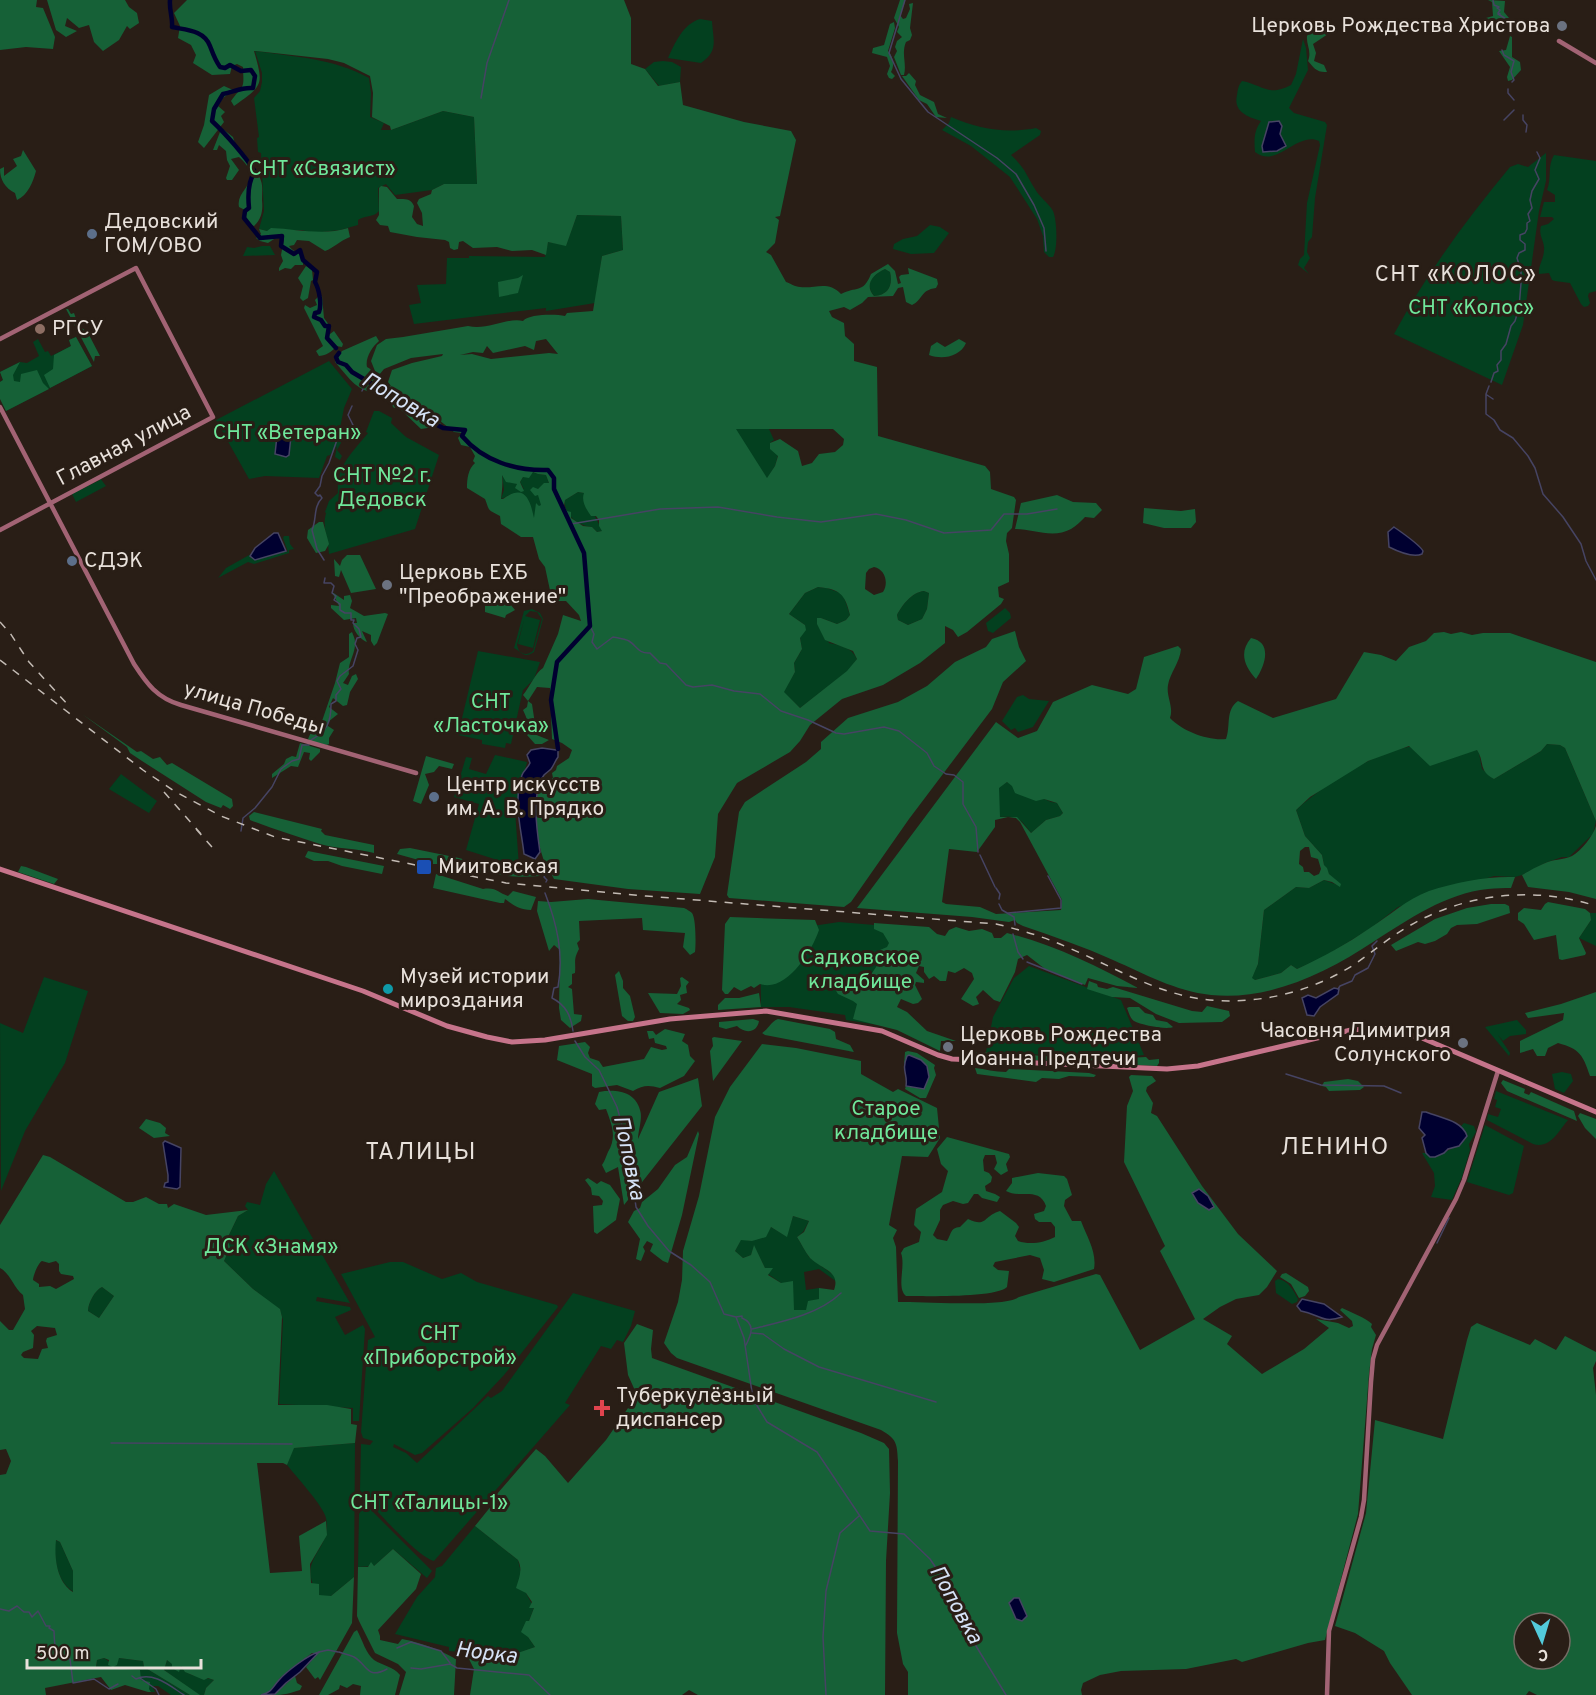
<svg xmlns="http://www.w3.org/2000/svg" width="1596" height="1695" viewBox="0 0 1596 1695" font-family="Overpass,sans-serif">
	<rect width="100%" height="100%" fill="#291e16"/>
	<!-- green -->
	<path fill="#03401f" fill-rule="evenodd" d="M700,19L712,21C713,40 719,51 701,63L668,58C675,43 683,24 700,19Z
		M1303,39L1306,48L1308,70L1289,108L1294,113L1325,122L1327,125L1315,198L1312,237L1308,242L1307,252L1310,258L1304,268L1309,274L1298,265L1300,259L1304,255L1307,203L1320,145L1319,141C1297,131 1277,169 1255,152C1254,139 1254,131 1261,121C1248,117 1233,112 1237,95C1238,89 1238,86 1242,81C1263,85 1268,97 1291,85L1296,74ZM1279,121L1281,126L1280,134L1262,146L1269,122Z
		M255,51C296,57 332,58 369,78L371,93L370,117L384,123L381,130H391L443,111L474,117L477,184H444L432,190L395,195L386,184L378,188L379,211C373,218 365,215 358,220V225L340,230L313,233L302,230L267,231L259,229L264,211L261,153L258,152L257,138L259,137L254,98L260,91L262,82V73Z
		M663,61L672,62L681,67L680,82L659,86L645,69L654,62Z
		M951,117C979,129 1006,134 1036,128L1041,131L1040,135L1011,155C1026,169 1025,173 1035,189C1039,197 1048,202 1053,211C1057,220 1058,249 1053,257H1049L1044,252L1043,236L1037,219L1010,177L971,146L942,130L949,123Z
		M1546,153V181L1539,211L1523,325L1502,385L1394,334C1427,273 1466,220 1510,167L1518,164L1528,167Z
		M1554,155L1596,161V291L1589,293L1588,296L1590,303L1588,306L1584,307L1581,304L1570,283L1555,281L1552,280L1549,273L1539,274C1538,265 1544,259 1544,250C1545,241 1538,236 1541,226L1548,224L1554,219L1552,217H1540L1544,202H1555V195L1547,190C1552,178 1547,166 1554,155Z
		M577,215L621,216L623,250L602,256L595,303L546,311V308L414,324L409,305L421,303L417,285L446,284L447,258H469V256L545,257L548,242L566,245Z
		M930,225L940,227L949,233L934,253L911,254L893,249L894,244L903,239L917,236Z
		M262,246H270L275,255L243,256L247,247L254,248Z
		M885,269L890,272C893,285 889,295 874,296C864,284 873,274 885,269Z
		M76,337L92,366L6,411L0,382L3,380L0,372L20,362L27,363L39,356L33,342L38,339L45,352L48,351L51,356L71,346L69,340Z
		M329,361L352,389L344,408L339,433L341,443L337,450L342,456L340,460L335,457L337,446L330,455L327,456L319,478L265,476L249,479L216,420Z
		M374,411H379L392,418L391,423L406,437L439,455L415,529L329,554C328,538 322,528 326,513L325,512L329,501L338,493C336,466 352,453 368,433L366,432Z
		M735,429H769L774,440L770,443L778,455L775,466L767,479Z
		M533,472L538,474L546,475L549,483L538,489L542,505L539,507L534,526L512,494L501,499L504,490L502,474L524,489L520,482L523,477Z
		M100,478L106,486L76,502L72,494L100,480Z
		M578,492L585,493C591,506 596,521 603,531L597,532L592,527C579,526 563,515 565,500Z
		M284,536H289L290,544L294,549L289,550V553L254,564L248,562L218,578L226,568L251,554L250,557L255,560L286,551L288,552L283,538Z
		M818,587L827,588L843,594L850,615L846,620L837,624L821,618L829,643C842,646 851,647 857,659L848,671L800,708L783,692L795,672L794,663L802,649L800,638L805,625L789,614L805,593Z
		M924,591L929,593L927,609L922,619L908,625L898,620L897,615C902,605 912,592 924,591Z
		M1005,608L1010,613L1011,618L993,633L988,631L986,623Z
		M532,609L540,613L543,619L534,652C524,659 522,652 514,648L524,611ZM530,611L537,612L542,619L533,651C528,655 524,655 519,651L517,645L524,620L518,644L533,648L540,620L525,616Z
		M478,651L540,662L534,679L523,690L511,744L506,743L505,748L482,744V740L458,735Z
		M1023,695L1029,699L1049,701L1033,727L1018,732L1015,728L1011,730L1002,721L1017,697Z
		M1547,744L1560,745L1565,748L1596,821L1593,834L1569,857H1562L1545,863L1522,875L1515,877L1494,876L1398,907L1371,928L1324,957L1297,969L1291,965L1281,973L1255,980L1251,979L1258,964L1264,910L1296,887L1309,888L1324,880L1340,886L1329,874L1324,865L1322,855L1305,836L1296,810C1325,784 1369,755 1408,747C1421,744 1461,749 1477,750L1479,753L1482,769L1494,779L1541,751Z
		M495,755L527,762L515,810L519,867L466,850L479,804L454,797L466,757L472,758L469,769L486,774Z
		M121,774L157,801L149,813L109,789Z
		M1007,782L1051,802L1057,803L1063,813L1060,816L1046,820L1031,833C1020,818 1018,816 999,817V787Z
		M1590,913H1596V946L1579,938L1591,920Z
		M839,922L922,929L885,1026L846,1020L845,1015L789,1007H761L760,923L819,925Z
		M1029,966L1121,1000L1144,1055L1110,1058L986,1052L993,1017L1014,978Z
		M44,977L88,991L65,1063L25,1131L1,1191L0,1023L23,1033Z
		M1517,1020L1526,1030V1034L1510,1036L1503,1041L1498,1035L1510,1053L1509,1056L1485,1027Z
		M1562,1072L1571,1074L1573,1081L1564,1093L1555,1089L1552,1074Z
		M1496,1091L1568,1120C1558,1132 1550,1149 1533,1144L1487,1120L1488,1114L1498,1117L1501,1109L1495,1107L1497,1100L1494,1099Z
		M1464,1123L1474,1126L1476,1132L1469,1144L1470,1150L1462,1177L1452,1200L1431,1197L1435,1186L1434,1173L1422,1153H1426L1430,1157C1444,1153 1455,1148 1466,1139L1460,1127Z
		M1485,1125L1524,1146L1513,1193L1509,1195L1467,1182Z
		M274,1171L350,1303L317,1297L316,1301L350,1307L351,1310L335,1317L345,1335L363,1325L365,1329L359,1421H353V1408L279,1404L283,1320L280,1310L253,1289L224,1261L229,1247L227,1239L238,1216L248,1210L245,1206L247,1202L260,1205L266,1184Z
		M793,1216L809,1221L803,1232L797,1237L809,1257L835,1276L837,1282L819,1269L804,1272L806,1290L819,1288V1299L806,1310H794L781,1283L768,1274L754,1246L751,1255L743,1258L735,1251L741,1239L752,1241L771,1227L786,1236Z
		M390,1262H403L442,1279L461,1273L477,1282L557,1305L558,1307L504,1375L473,1408L422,1453L415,1455L394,1444L393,1447L406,1453L417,1463L488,1396L491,1398L502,1391L573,1293L635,1311L631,1326L623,1342L617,1340L611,1349L601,1346L565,1403L570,1405L434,1561C419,1558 377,1511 364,1497L360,1490L361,1444L370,1445L373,1441L363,1438L361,1432L368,1340L375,1337L341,1274Z
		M1278,1279C1289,1281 1293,1290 1298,1299L1297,1302L1292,1304L1276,1293L1275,1281Z
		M102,1287L114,1296L99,1318L88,1311C88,1303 95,1290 102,1287Z
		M355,1443L354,1577L331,1596H319C294,1557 333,1552 326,1518C324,1507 295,1475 287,1465L293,1448Z
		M365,1504L432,1571L427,1578L393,1549L374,1566L358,1567L359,1514Z
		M475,1526L518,1560L526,1593L534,1608L529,1621L528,1637L535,1647L507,1657L505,1663L493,1662L491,1655L449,1651V1647L395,1634L417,1597L435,1577L436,1568L442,1566Z
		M55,1540L60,1542L73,1571L74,1592C57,1582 54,1559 55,1540Z
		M104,1658L115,1666L119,1658L143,1661L144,1667L190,1695H171L158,1686H152L155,1692H151C135,1673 119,1670 96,1668L97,1660Z
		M167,1660L179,1667L181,1666C188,1678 202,1676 214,1680L206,1688L204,1695H199L164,1670Z"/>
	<!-- forest -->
	<path fill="#166137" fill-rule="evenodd" d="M0,0H37L36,7L43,8L55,37L53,49L26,47L0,50Z
		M47,0H125L129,7L137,13L139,23L130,29L127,26L119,40L103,51L94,42L89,25L79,28L67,18L65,26L77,31L66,37L56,30Z
		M187,0H624L631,18V64L645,69L658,86L680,82L683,105L744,122L791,131L796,140L780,216L775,217L779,220L775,243L766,252L771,255L786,282C790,283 795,287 800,287C815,289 828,280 841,294C856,286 863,294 871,274L888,264L895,271L898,284L901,283L899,277L901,275L909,274L908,268L937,279L938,284L936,288C920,290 923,300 912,305L906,302L903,287L898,288L893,296L868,297L862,303L850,310L844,307L829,311L832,317L844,323L845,336L854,344V361L877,367L878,436L985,466L990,472L991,489L1014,497L1016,500L1012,528L1007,533L1006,541L1009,554V582L998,587L999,597L1004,599L1001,604L967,632L958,637L953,630L945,626V643L920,663L883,685L842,699L810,725L800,741L790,752L737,783L718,814L715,857L700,894L628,889L554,879C551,872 545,865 543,858C535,834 533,804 541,780L544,778L548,781L553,778L552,773L556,770L557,766L569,758L572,750L562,743L552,739L550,688L537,687L528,701L523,695C530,687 535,673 543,668L558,634L563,615L581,621L579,615L566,601H559L551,595L545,567L539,559L533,537H521L501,524L500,516C487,509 490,512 485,499L467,488C467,479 468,469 475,463L473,461L475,456L470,447L461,445L458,438L462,433L454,432L439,420L423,413L440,422L441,426L421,429L398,407L394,408C389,400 381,399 376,392C357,393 347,375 335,362L342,351L376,336L379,341C372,347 365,358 367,367C374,371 378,377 382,385L391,386L388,382L392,370L412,363L442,356L443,354L411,358L384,369L379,375L375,371L371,361L377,345L386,339L403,337L468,326C487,331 507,317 523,321C529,314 555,314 565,316L567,313L593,311L602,256L623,250L621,216L577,215L566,246L548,242L546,255L532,250L512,251L497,247L473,248L463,241L459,242L458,249L454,250L450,248L449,242L445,240L417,237L390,232L388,226L380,225L376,220L379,215V188L381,186L387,187L397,199C404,199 411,198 414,206L412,217L417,224L423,226L422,213L417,203L419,199L431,194L432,190L444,184H477L474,117L443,111L391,130L390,126L372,117L373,93L370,76L344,63L328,59L256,51H254C264,86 263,85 234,106L231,101C244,83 244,91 243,67L237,64L232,66L230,74L212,75L193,63L196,55L191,45L178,38L180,26L174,13ZM885,269L890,272C893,285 889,295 874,296C864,285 873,274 885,269ZM546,339L558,354L549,353L491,359L472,354L460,355L473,352L483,353L487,346L493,353L525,346L534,350L536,341ZM736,429H833L844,439L843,445L835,452L819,454L812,463L802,466L798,451L780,439L770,443V449L778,456L775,466L767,478ZM533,472L538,474L546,475L549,483H544L538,489L533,487L530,490L535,496L538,495L541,505L539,506L536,503L534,518C530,500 525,483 503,499H501C502,490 503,484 502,475L506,482L517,484L515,488L521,492L524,491L520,482L523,477L529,478ZM578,492L584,493C581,501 586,509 591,516H596L599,520V526L602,531L597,532L592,527L583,526L571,518V512L567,511L564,506L565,500ZM874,567C885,569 889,583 883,592L874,595L865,589L866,573L869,569ZM818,587C840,589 845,594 850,615L846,620L837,624L821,618H817V624L825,640L853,651L857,659L847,671L800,708L784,692L795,672L794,663L802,649L800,638L806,630L805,625L789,614L805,593ZM924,591L929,593L927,609L922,619L908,625L898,620L897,615C902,605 912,592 924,591Z
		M900,0H904L905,2L900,15L903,19L906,18L910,9L909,4L913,3L910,28L912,35L910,40L906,42C901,54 907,63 904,75H901L894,57L897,51L895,47L897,41L902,37L897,32L899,27L894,18Z
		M1488,0L1505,1L1504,12L1509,18L1499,21H1485L1486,18L1493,16L1492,2Z
		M894,22L895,28L888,51C893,56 895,65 891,72L895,76L892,79L889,78L887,74L890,66L887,57L872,53L873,48L884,45L890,24Z
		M1311,31L1326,32L1328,34L1313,44L1316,53L1314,61L1324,65L1327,72C1317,73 1313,67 1308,61C1312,51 1306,45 1307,36Z
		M1510,36L1512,37V57L1520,62L1521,70L1512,80L1508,81L1507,77L1510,67L1499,51L1506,50Z
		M909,73L916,81L915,85L920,95L934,102L938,114L947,118L936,117L927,104L919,100L902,76H906Z
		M224,86L233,90L223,98L218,106L225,112L221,116L224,122L204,148L198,142L204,125L209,95Z
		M224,130L233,137C236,153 257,165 261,181C263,186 262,194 262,200C263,210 262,219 254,226C246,224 246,216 245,210L239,207C235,188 267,182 239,157L231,159L239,170L232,180H227L226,178L230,166L227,160L226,151L219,145L217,150H213L220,132Z
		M23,150L36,171C33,182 28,195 17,200L15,193C5,188 0,180 0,169L4,167V176L17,166L13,159L21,156Z
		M271,228C297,229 323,236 348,228L350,237C339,241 334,248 325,251L309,241L297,240L294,245L289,246C295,255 304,251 303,265H295L291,269L285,268L279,271V268L283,261L281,255L284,239L282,237L274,239L268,243L260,241L256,238L261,234L259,229L267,231Z
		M306,266L312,270L313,280L311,281L308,298L303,301L300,298L303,286L298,278Z
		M523,275L518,293L499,297L498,282L518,278Z
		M319,296H322L324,318L329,325L330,334L334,331L343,344L342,347L336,346C333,352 324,356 319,356L316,351L323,346L304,308L305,305L310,308L317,305L315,300Z
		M66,309H68L71,314L74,313L80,330L82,328L88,333L100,356H95L94,362Z
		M76,337L92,366L50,388L44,375L53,369L54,355L71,346L69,340Z
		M959,339L966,343C960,357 942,360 929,355L931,346L937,342L945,347Z
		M20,362L13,375L14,381L20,382L21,374L37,370L43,383L49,389L6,411L0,399V382L3,380L0,372Z
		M1057,495L1073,502L1096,503L1102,510L1094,518L1085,517C1081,521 1076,526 1071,529C1053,539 1033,529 1015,529L1021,503Z
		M1144,508L1181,511L1195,509L1196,522L1191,528H1164L1143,523Z
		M319,522H323L329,544L325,551L316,553L307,538L308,530Z
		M347,555H360L376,589L351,593L341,570L339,577L335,576L334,559L340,566L342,560Z
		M332,592L344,600V596L350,595L352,601L350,608L364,616L385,613L388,614L377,643L374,646L371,641V635L362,631L367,642C360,639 353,631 353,623H357L356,618L344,620L331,608V605L339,606Z
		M475,593L510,604L515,610L506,615L505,618L485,612V602L483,596L474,598Z
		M1015,631L1019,647L1026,661L1003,682L992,709L909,819L851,902L844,907L729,898L727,895L739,812L745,802L806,762L821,749V742L848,718L898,702L927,686L955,662L986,647L992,639Z
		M352,632C353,635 355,638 355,642C356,653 347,664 349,674L343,683L348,685L352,676L356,674L358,679L350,692L347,705L343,706L333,698L329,707L338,714L328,722V726L334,730L329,738V744L327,745L310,741L308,739C311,732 314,726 321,724L335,683L340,663L349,657V634Z
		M1444,632L1451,634L1461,632L1472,635L1483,633H1510L1596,662V821L1565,748L1560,745L1547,744L1541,751L1494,779C1478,771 1485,762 1477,750L1430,766L1409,746L1368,761L1310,797L1296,810L1305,836L1322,855L1324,865L1327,868L1329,874L1341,884L1340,887L1332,882L1324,880L1309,888L1296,887L1264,910L1258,964L1252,978L1255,980L1281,973L1291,965L1297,969C1323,957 1347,944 1370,928C1389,916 1407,899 1429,891C1456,882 1487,876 1515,877L1511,888C1504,888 1496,888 1488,889C1446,893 1408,920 1373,942C1326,973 1269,1001 1211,995C1175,991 1145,974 1113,960C1084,947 1053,936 1023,926L1017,923L1015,920L1009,922L972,917L857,908L996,722L1018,738L1037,731L1053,702L1092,685L1128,694L1136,689L1144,657L1178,646L1181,649C1180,662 1170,673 1168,685C1166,697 1174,707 1170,718C1182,731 1208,741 1226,739C1231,726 1225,710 1238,701L1273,718L1336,699L1364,652L1381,655L1396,661L1409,647L1426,641L1434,633ZM1007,782L1012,786L1015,793L1036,801L1044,799L1057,803L1063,813L1060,816L1046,820L1031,833L1017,817H1000L999,788ZM1008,817L1016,818L1020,822L1062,900L1061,910L996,914L980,907L946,904L942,902L949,849L977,852L995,827V820ZM1305,847H1309L1311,857L1318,859L1321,869L1319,874L1314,876L1309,872H1304L1303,867L1299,864L1300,851Z
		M1251,638C1273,642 1265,666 1256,679C1244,666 1239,652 1251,638Z
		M528,701L532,704L535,724L534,734L549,740L542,744H535L527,735L525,725C529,720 525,715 523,710L527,707Z
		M82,714L137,752L141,751L153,759L160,757L167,765L172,763L232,799L233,806L230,809L223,805L221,808L206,802L142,761L130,753L127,747Z
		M300,743L320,749V752L311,761L309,759L310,753L304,752L298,767L291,766L272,778V774L284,764L286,759L292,756L296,757Z
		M426,756L454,764L452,769L439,766L434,772L425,774L429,785L421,804L413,801Z
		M254,812L322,829L321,831L325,835L374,845V853C357,848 335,849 320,844C296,836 273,829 250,820L249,816Z
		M1596,826V899L1569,892L1528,887L1522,875C1529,871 1536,867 1543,864C1552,859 1564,860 1572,856C1582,850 1593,836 1596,826Z
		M410,848L459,858L508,872L515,871L521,874L524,867H532L542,872L540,876C522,877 504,878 486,871L479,873L469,871L447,864H433L397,854L400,849Z
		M308,851L384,866L382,874L342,866L328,861H314L305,857Z
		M21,866L26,867L58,879L54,884L18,872Z
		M436,874L483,889C497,887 498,893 508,896L513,891L536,897L531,910C520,910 513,905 505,899L504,903H500L433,888Z
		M588,899L684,908C685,908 691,912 692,913C696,918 696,945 695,952L690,955L683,947L685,933L643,930L642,918L579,921L580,940L577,943L579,949C573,960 576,962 575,973L572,974V984L568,987L572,989L574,1014L582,1015L581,1021L570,1028L561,1020L559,1008L560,950L554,945L549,951L537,911L538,901L551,902Z
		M1548,902L1585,909L1590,913L1591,920L1579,938L1586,953L1585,955L1562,960L1559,959L1556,935L1534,940L1524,924L1518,920V913L1524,908L1541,910L1545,904Z
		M1491,904H1505L1509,906L1510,913L1477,924L1457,925L1451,928L1447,934L1435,941L1425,944L1418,942L1396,951L1391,945L1435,919L1467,908Z
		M730,917L815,920L819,930C812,951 786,993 760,984L754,988L751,986L741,991L734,987L728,994H725L722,990L725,924Z
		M874,923L929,927L937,934L945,936L949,930L956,927L969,931L982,929L992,933L994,938H1001L1007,933C1052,944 1097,966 1138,988L1117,986L1088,978L1085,985L1045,969L1027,955L1018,959L1015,972L1000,1002L994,1000L983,990L976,997L979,1004L973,1006L961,999L974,979L972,973L964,968L955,973L948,971L946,981H940L934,976L929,979L924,972V967L919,966L916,973L924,980V983L916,982L915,985L922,999L918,1003L913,1004L901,999L897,1007L907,1012L927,1031L956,1041H941L940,1051L897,1030L853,1019L857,1004L853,1001L838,994L835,989L836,979H841C849,992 869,997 867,976L872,973L878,964L873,953L887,947L889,943L883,933L874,929Z
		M619,971L623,981V988L630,996L635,1017L633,1021H628L622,1016L615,975Z
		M682,977L689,982L686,986L687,993L680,995L681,1000L677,1004L689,1008L690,1010L683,1014L660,1013L648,993L677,994L681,986L680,978Z
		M1089,981L1097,984L1098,987L1107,989L1113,987L1192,1011L1202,1012L1207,1006L1229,1011L1230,1016L1222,1022L1179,1023L1156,1014L1130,998L1112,997L1087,989Z
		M1596,992V1076H1590C1583,1055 1580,1049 1558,1043L1548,1048L1545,1056H1537L1533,1049L1520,1053V1041L1563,1020L1564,1013L1528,1018L1525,1013L1561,1004Z
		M759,993L761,1007L718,1010V1005L725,998H739Z
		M1129,1007H1139L1145,1013L1153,1015L1156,1020L1167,1022L1173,1027C1167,1030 1141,1025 1134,1021C1130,1018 1129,1013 1127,1008Z
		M753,1019L759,1021C757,1033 745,1034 737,1026L726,1029L719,1027V1022Z
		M778,1019L830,1029L835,1032L836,1039L850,1045L854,1052L765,1035L762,1033C769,1029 770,1022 778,1019Z
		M665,1029L685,1034L682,1041L688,1045L690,1056L695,1061L684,1076L660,1088C649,1085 643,1085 633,1091L617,1085L595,1088L592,1086V1074L557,1060L559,1046L585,1042L590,1047L588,1053L590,1058L599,1061L603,1067L644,1059L651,1047L662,1050L667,1049L666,1046L655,1043L654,1038L649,1039L647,1031H653L656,1035Z
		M714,1037L742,1041L713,1081L710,1051L713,1046L712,1038Z
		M762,1044L796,1048L861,1061V1074L893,1092L898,1089L937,1108L940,1138L928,1157L902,1156L889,1225L897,1230L893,1238L896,1247L898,1302C921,1301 1004,1308 1019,1297L1096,1274L1100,1275L1140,1350L1195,1319L1160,1251L1165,1246L1124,1162L1127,1106L1133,1091L1129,1077L1131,1075L1152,1076L1156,1081L1147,1087L1146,1091L1153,1103L1151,1113L1157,1116L1202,1186L1238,1234L1277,1271L1267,1287L1259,1295L1236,1299L1220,1307L1203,1319L1232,1336L1227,1344L1262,1374L1304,1349L1329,1328L1316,1319L1338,1323L1349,1328L1353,1326L1352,1321L1340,1310L1342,1308C1350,1312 1366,1318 1372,1324L1371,1327L1376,1335L1372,1349L1369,1374L1358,1514L1325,1640L1308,1643L1242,1662L1236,1659L1186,1669L1121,1671L1100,1675L1083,1683L1081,1690L1082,1695H908V1672L903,1664L897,1633L898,1461C897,1444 897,1439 881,1430L677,1358L671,1353L664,1343L678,1302L682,1280L683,1251L699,1196L715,1117L730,1087ZM793,1216L809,1221L804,1232L797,1237C801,1243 805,1252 810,1258C821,1269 841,1271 834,1290L819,1288V1299L808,1301L806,1310H794L793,1281L781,1283L768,1275L773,1268H765L754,1245L751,1255L743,1258L735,1251L741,1240L752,1241L766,1237L771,1227L787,1237Z
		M908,1051L917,1053L935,1065L934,1068L936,1075L926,1098H920L905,1089L906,1086L924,1089L929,1077L927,1066L921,1060L909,1055L904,1065L905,1052Z
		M978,1052L1061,1057L1064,1059L1061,1061L977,1058L975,1056V1053Z
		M1074,1057L1110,1059L1146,1057L1149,1060L1159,1059V1063L1157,1066L1103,1063L1093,1060L1086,1062L1072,1058Z
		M975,1068C985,1069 995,1072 1006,1072L1009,1069L1089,1073L1096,1075L1094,1077L1069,1076L1059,1079L1042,1078L1036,1082L977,1074Z
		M698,1078L702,1106L624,1205L618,1167L606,1173L602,1165C605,1161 606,1156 608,1152C617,1137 612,1125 606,1109L599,1110L595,1104L599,1092C615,1089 635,1091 640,1110C643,1118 638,1131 638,1139L659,1092Z
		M1348,1079L1358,1081L1364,1087L1360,1090L1329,1091L1326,1087L1322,1086L1324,1082Z
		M1503,1080L1525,1089L1524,1093L1529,1095L1531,1092L1574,1111L1577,1121L1507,1091L1501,1083Z
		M1580,1113L1596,1119V1139L1585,1128L1578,1116Z
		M146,1119L160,1123L166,1128L165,1133L170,1136L154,1138L139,1128Z
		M698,1131L699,1134L682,1215L668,1263L663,1261L650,1251L653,1244L647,1241L643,1247L645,1251L641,1261L636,1259L640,1239L628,1222L634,1211L640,1208L642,1202L658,1189L675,1165L687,1157Z
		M947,1137L1009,1154L1010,1157L1006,1164L1008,1171L1001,1175L994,1169L997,1163L995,1155H985L983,1160L984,1171L989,1173L992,1177L991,1182L985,1186L986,1191L995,1194L1000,1197L997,1202L982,1198L978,1194H974L968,1203L963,1204L953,1201L943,1205L940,1210V1220L933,1235L937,1239L947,1241C952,1233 950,1228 960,1227L968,1219C987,1228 983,1216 1000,1211L1016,1223L1019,1227L1015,1236L1018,1241C1029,1245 1044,1243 1055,1237V1227L1051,1222H1039L1035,1219L1034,1214L1044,1211L1046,1206C1039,1186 1020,1199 1006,1191L1012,1183V1178L1038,1173L1064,1176L1067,1179L1072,1195L1065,1200L1064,1206L1072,1221H1081C1087,1237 1097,1252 1094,1269L1054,1282L1042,1279L1044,1270L1040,1258L1030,1255L995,1262L993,1266L998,1270L1009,1271L1007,1287C996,1298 925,1296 906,1296C896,1288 906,1266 901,1253L904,1248L919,1242L921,1232L914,1225L916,1209L942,1192L948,1171L941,1164L937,1149Z
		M43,1155L50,1157L126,1202H133L146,1197L159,1204H167L168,1208L174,1204L206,1215L248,1210L238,1216L227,1239L230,1247L224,1261L253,1289L280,1309L282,1317L278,1405H327L351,1409V1424L357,1425L355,1443L294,1448L287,1465L283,1463H257L270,1573L302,1571L299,1536L326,1521L327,1535L310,1564L311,1583L319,1584V1595L331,1596L354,1577L352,1623L320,1680L318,1677L315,1679L306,1667L318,1653H312L280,1678L270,1692L261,1695H204L206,1688L214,1680L208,1678L204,1680L185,1672L181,1666L179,1672L172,1668V1664L167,1660L164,1670L200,1695H190L144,1667L143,1661L119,1658L117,1665L113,1667L108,1665L109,1660L104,1658L97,1660L96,1667L140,1670L141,1680L150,1682L149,1689L151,1692H148L125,1685L111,1690L101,1677L45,1688L46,1695H0V1475L6,1474L11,1461L6,1449L0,1450V1321L9,1330H13L25,1309L23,1295C13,1287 11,1274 0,1268V1225ZM42,1261L49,1263L56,1261L59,1264V1271L61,1274L73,1276L74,1279L56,1289L50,1286L39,1287V1284L33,1280C33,1276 38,1263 42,1261ZM102,1287L114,1296L99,1318L88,1311C88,1303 95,1290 102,1287ZM37,1326L55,1328L57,1335L47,1338L46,1341L48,1348L42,1349L38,1359L24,1358L21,1355L23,1352L33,1348L34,1335L31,1331ZM56,1540L60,1542L73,1571V1592C57,1582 54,1558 56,1540Z
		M588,1178L597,1184L601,1181L610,1185L620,1199L616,1220L597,1234L594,1232L593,1206L602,1205L603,1201L599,1196L592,1195L591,1188L585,1180Z
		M1286,1273L1308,1287L1309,1291L1305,1296L1299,1298L1291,1284L1280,1277L1282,1274Z
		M1477,1323L1530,1345L1535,1339L1556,1350L1565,1336L1596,1352V1361L1593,1368L1596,1395V1695H1537L1529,1691L1526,1695H1412L1390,1663L1384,1651L1355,1633L1335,1626L1366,1513L1375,1420L1443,1439L1467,1340L1471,1327ZM1524,1623H1560V1659H1524Z
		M637,1324L653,1330L651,1349L652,1358L861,1433L884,1443L889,1449L890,1493L886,1561L885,1695H698L689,1690L682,1695H470L474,1669L466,1653L491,1655L493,1661L505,1663L506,1657L535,1647L528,1637L521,1632L526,1621H529L534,1608H529L532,1602L526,1593L516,1588C519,1578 523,1570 518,1560L475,1526L492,1505L490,1502L536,1449L545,1456L568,1483L606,1440L637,1395L628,1375L624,1343Z
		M393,1549L421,1574L416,1589L378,1630L380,1636V1640L398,1644L402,1639C422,1643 438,1649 456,1659L454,1695H399L406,1672L398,1664L375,1653L359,1621L357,1616L358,1567H368L371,1562L374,1566Z
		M357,1630C362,1639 366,1654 374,1660C383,1666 393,1666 400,1675L395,1695H360L361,1686L353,1684L347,1688L340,1685L339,1689L328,1695H319L354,1632Z
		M295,1676L297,1683L302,1686L300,1690C291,1693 284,1695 273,1695Z"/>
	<!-- water -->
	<path fill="#000030" stroke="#464463" stroke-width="1.5" d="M1279,121L1282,126L1280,134L1286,146L1277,151L1263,152L1262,146L1269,122Z
		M281,435L291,436L289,455L286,457L275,454L277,436Z
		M1394,527C1401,532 1419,544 1423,551L1422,554C1413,558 1397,551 1389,547L1388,532Z
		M274,533H278L286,551L255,560L250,556L255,548Z
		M542,748L556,750L558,749V757C555,761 554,765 551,769C549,771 546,773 544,775C531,793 537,831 540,852L535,859L524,854C521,827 513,803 522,775C524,770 528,768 530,763L527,755L531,750Z
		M1334,988L1339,989L1338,994L1320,1007L1314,1016L1307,1015L1302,998L1308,995L1316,998Z
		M909,1055L921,1060L927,1066L929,1077L924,1089L906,1086C908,1073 901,1072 907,1056Z
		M1422,1112H1426C1440,1118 1462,1120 1467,1136L1459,1146L1448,1149L1444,1153L1435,1157H1430L1426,1153L1422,1138L1425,1135L1419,1128Z
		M165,1141L181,1148L180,1187L177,1189L164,1187L165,1183L168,1182V1175L163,1143Z
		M1199,1189L1208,1196L1214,1207L1209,1210L1198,1203L1192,1193Z
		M1302,1299L1324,1304L1342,1317C1322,1324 1319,1314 1301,1311L1297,1306Z
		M1014,1598H1019L1027,1616L1022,1621L1016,1619L1009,1603Z
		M319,1652L300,1672L286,1683L275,1694L261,1695C273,1691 271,1689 279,1680C286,1672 309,1654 319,1652Z"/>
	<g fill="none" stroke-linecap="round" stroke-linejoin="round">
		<!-- stream -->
		<path stroke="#464463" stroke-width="1.5" d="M905,0L889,53L901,79L928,112L997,158L1016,174L1034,205L1044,228L1046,251
			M1493,0L1494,5L1499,7L1497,8L1500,10L1498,13L1500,14H1498L1506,19
			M1502,50L1504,55L1514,61L1511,72L1514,80L1512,82
			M1508,89V93L1514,100
			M481,98L487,63L509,0
			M1523,115V120L1527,125L1526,132
			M1504,120L1514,110
			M1491,382L1494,373L1498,371L1497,365L1501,360V351L1506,344L1511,326L1515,321L1519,308L1521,283V271L1517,258L1519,253L1525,250V244L1520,240V235L1525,233L1527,229V223L1530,221L1528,214L1532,208L1530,200L1532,191L1539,179L1535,170L1540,158L1537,152
			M1489,386L1486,394V414L1494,420L1500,430L1513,438L1528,456L1535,468L1543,494L1563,517L1581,544L1586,561L1596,580
			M362,391L367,381
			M1487,395L1493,399
			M571,524L660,509L718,507L777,517L821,522L876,514L906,520L944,533L991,530L1004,514H1027L1057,509
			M324,560L317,549L312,530C317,519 313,507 322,498L320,495L318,496L315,493L320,486L322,476L329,463L339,434L353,425L348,415L352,406
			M590,626L594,634L592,642L597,649L613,637C618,638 625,639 629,641C637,646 638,654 650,653L660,663L666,664L686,685L693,687L712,685L734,691L760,694L781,711L808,720L836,733L844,734L884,727L899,731L927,753L934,766L946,774L954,775L963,782V804L976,827L978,852
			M311,740C327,731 331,723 331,704L336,701V695L341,689L337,681L340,676L353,666L358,650L355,644L357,638L361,637L359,629L353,623L354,620H351V613H345L340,610V604L334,600L336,596L332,593L334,586L331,583H324L325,578
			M241,831L243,818L255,808L272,787L281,769L292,761L299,759L302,745H309
			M980,855L995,887
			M535,859L538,868H542L546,873L544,877L547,880L546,882
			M996,888L1000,894L999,899
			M545,893C557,924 564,954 558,987L554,988L552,998C566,1005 571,1016 573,1031
			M999,904L1002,910L1014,917L1015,925
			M1008,913L1061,908V900L1048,876
			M1013,934L1018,952L1023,959
			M1027,962L1082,984
			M1338,989L1340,986L1352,981L1355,975L1368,968L1375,954L1372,946L1377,941
			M575,1041L585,1057L599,1070L617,1107L628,1147L636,1207L648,1226L669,1251L691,1265L710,1282L724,1314L736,1317L744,1338L753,1399L767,1422L817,1452L870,1531L904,1534L930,1559L953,1593L976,1646L1006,1695
			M1286,1074L1321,1085L1384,1086L1401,1093
			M1437,1243L1449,1218
			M736,1317L742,1316V1318C756,1324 751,1335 746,1345
			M752,1329C781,1322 818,1315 841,1293
			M752,1333L763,1334L784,1349L819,1367L936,1402
			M111,1443L292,1444
			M0,1609L9,1611L17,1606L24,1612H29L32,1617L38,1611L46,1626H50L49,1628L54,1631C55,1651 53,1648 70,1659L73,1683L94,1679L109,1689L118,1684
			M397,1648L411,1642L441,1651L450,1663
			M319,1652L328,1650L338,1652
			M339,1652C344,1654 350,1655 354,1657C368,1665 367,1680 387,1669
			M411,1668L421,1669L450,1664L457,1668L529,1675L550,1695
			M132,1676L136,1679C153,1671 170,1686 184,1695
			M140,1678L156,1689L159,1695
			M826,1695L823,1637L826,1591L840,1533L859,1516"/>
		<!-- river -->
		<path stroke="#000030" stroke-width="4.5" d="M170,0C169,10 173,18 172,27C186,30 204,30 210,46C213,54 215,60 220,67L225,68L230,65L241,71L251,70L255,76L253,88C241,87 234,92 223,94L214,109L212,121C225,133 246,157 255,172C248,181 248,198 249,208L245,211L244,218L260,238L282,236L281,246L294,254L300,250L303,260L317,272L315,282C319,289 322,304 319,312L315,313L314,317L321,320L325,326H329L327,338L336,348
			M339,353L336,357L338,362L346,365L352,372L384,391L408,410L443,428L465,430L462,436C483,461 516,471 548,470L554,478V489L584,553L590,626L557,662L551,700L558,749"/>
		<!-- secondary -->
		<path stroke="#a26374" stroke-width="4.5" d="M1559,41L1596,63
			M0,339L136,268L213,417L0,530
			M0,407L134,664C147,684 157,698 181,705L416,773
			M1327,1695L1329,1631L1361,1517L1364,1500L1371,1382L1373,1359L1377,1345L1456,1199L1464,1180L1498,1071"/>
		<!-- primary -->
		<path stroke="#c6748b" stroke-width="5" d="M0,869L363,991L447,1026L487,1037L512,1042L545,1040L670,1019L766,1011L882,1031L938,1055L952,1059L1167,1069L1198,1066L1351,1030L1382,1028L1422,1038L1596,1112"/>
		<!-- rail -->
		<path stroke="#c3bbb4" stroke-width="1.5" stroke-dasharray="8 8" stroke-linecap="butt" d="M0,622L10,633L29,662L68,705
			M0,660L143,770L174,791L221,816L275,837L506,883L646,896L996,924C1021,930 1045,937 1069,948C1132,975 1176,1007 1249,1000C1286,997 1321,985 1352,966C1370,954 1386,940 1404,929C1461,894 1532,885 1596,906
			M164,792L201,834
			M196,829L212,847"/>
	</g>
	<!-- markers -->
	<g fill="#6b7280" stroke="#291e16" stroke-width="2">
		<circle cx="1562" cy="26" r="6"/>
		<circle cx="387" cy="585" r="6"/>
		<circle cx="1463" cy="1043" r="6"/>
		<circle cx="948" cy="1047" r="6"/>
	</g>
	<g fill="#5c6f8a" stroke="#291e16" stroke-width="2">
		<circle cx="92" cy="234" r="6"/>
		<circle cx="72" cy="561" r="6"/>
		<circle cx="434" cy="797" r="6"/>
	</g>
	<circle fill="#8d6e63" stroke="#291e16" stroke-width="2" cx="40" cy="329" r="6"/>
	<rect fill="#1a4fb4" stroke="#291e16" stroke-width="2" x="416" y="859" width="16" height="16" rx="3"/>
	<circle fill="#0f9aa8" stroke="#291e16" stroke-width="2" cx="388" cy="989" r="6"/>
	<path fill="#e0444e" stroke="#291e16" stroke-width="2" d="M599 1399h6v6h6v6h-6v6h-6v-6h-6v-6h6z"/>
	<g text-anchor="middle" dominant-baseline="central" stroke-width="6" stroke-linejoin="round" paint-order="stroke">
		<!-- poi labels -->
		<g font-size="21" fill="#e8e1db" stroke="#291e16" text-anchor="start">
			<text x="1550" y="26" text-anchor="end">Церковь Рождества Христова</text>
			<text x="104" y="222">Дедовский<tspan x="104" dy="24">ГОМ/ОВО</tspan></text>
			<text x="52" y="329">РГСУ</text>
			<text x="84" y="561">СДЭК</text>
			<text x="399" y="573">Церковь ЕХБ<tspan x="399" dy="24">"Преображение"</tspan></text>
			<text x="446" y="785">Центр искусств<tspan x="446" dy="24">им. А. В. Прядко</tspan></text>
			<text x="438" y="867">Миитовская</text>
			<text x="400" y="977">Музей истории<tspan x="400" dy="24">мироздания</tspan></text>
			<text x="1451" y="1031" text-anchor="end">Часовня Димитрия<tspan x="1451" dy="24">Солунского</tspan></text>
			<text x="960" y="1035">Церковь Рождества<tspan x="960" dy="24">Иоанна Предтечи</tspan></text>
			<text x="616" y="1396">Туберкулёзный<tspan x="616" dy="24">диспансер</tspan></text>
		</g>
		<!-- park labels -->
		<g font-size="21" fill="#6fe89b" stroke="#291e16">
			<text x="322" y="169">СНТ «Связист»</text>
			<text x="1471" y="308">СНТ «Колос»</text>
			<text x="287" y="433">СНТ «Ветеран»</text>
			<text x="382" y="476">СНТ №2 г.<tspan x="382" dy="24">Дедовск</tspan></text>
			<text x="491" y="702">СНТ<tspan x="491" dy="24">«Ласточка»</tspan></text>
			<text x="860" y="958">Садковское<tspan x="860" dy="24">кладбище</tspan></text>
			<text x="886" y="1109">Старое<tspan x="886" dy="24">кладбище</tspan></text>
			<text x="271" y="1247">ДСК «Знамя»</text>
			<text x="440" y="1334">СНТ<tspan x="440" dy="24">«Приборстрой»</tspan></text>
			<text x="429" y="1503">СНТ «Талицы-1»</text>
		</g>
		<!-- street labels -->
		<g font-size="21" fill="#e8e1db" stroke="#291e16">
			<text transform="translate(124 446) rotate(-28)">Главная улица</text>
			<text transform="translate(254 709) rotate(16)">улица Победы</text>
		</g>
		<!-- neighbourhood labels -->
		<g font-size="22" letter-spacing="1.5" fill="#e8e1db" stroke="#291e16">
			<text x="1456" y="275">СНТ «КОЛОС»</text>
		</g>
		<!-- water labels -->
		<g font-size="22" font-style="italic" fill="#d5e2f6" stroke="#291e16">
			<text transform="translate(400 401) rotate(31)">Поповка</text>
			<text transform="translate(628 1158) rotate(78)">Поповка</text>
			<text transform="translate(955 1605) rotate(61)">Поповка</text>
			<text transform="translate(486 1654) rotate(7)">Норка</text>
		</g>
		<!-- quarter labels -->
		<g font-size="24" letter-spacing="1.5" fill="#e8e1db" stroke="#291e16">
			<text x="1335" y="1148">ЛЕНИНО</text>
			<text x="421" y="1153">ТАЛИЦЫ</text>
		</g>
	</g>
	<!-- north arrow -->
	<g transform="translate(1542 1641) rotate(176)"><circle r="28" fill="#291e16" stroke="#756c65" stroke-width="1.5"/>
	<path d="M0-4.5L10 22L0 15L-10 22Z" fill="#53cbdb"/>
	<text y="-9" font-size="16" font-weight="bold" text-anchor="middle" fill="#e8e1db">С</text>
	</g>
	<!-- scale -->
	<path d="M27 1659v9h174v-9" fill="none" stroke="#e8e1db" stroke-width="3"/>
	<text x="36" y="1659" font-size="18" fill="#e8e1db" stroke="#291e16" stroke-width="4.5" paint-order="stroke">500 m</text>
</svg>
